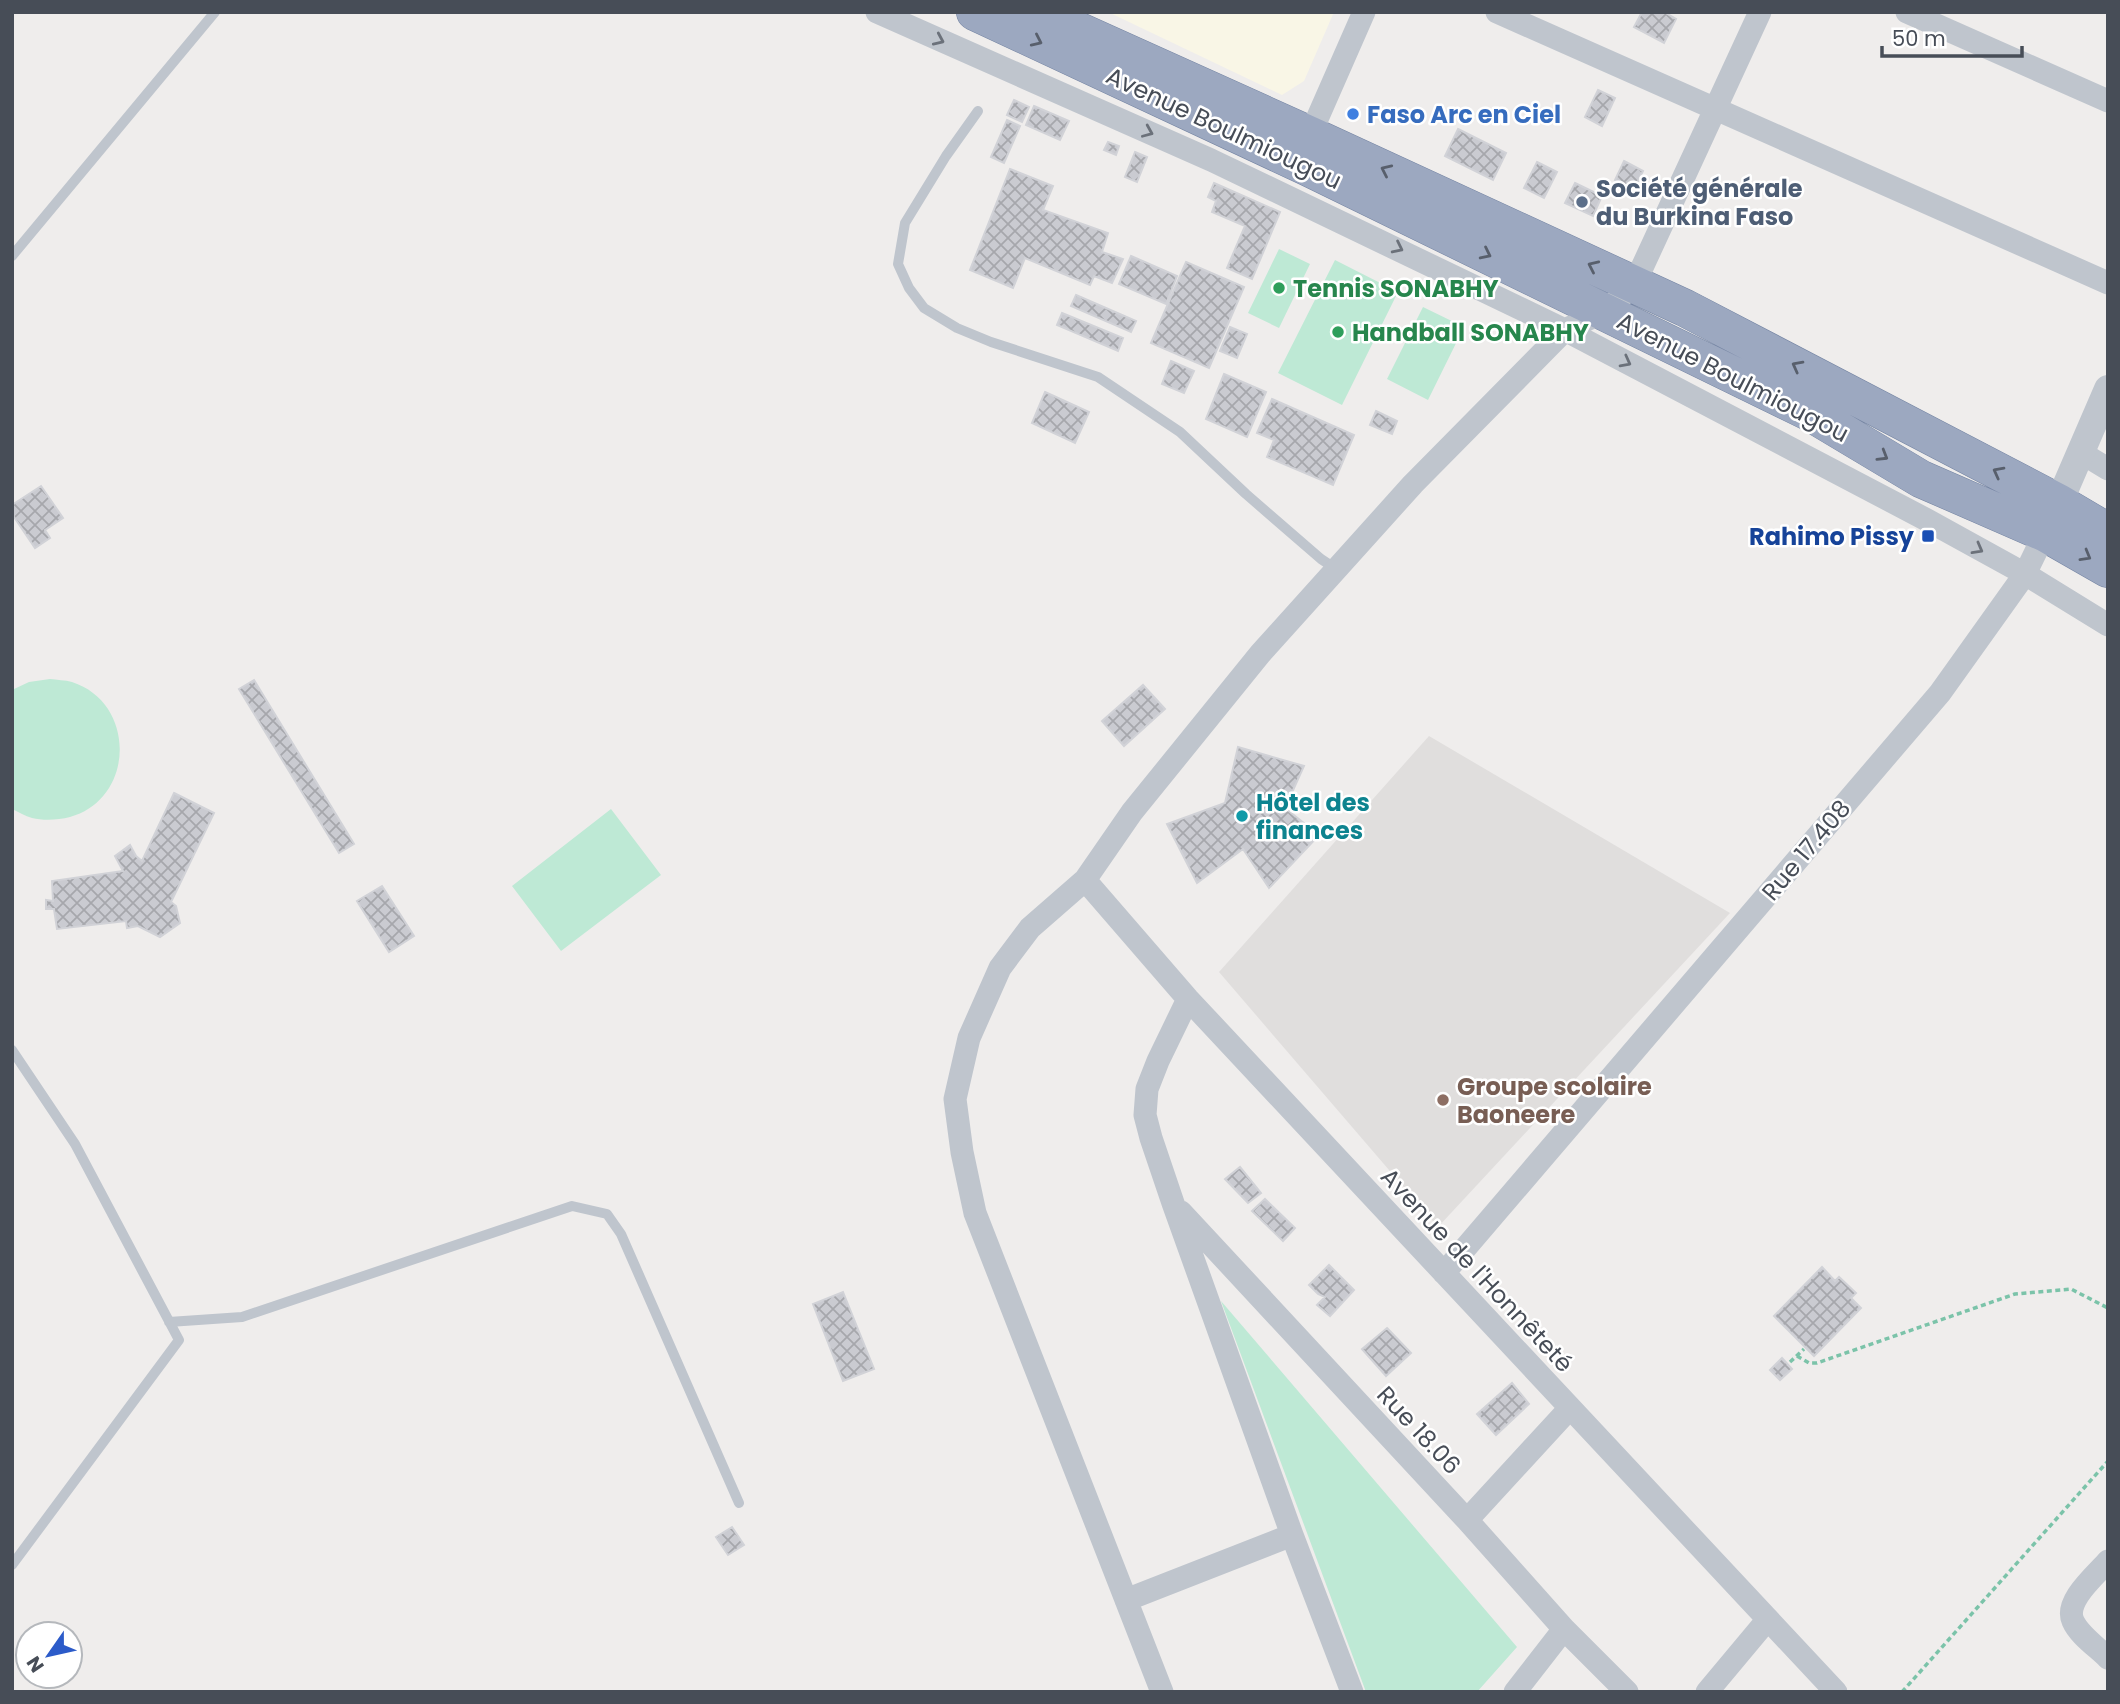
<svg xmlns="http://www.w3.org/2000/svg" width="2120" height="1704" viewBox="0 0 2120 1704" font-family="Poppins,sans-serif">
	<defs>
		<pattern id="building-cross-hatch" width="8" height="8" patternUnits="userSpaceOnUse" patternTransform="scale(1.75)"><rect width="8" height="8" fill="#cacbd1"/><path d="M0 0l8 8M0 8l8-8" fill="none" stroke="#a6a7ac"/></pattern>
	</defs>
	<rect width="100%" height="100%" fill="#efedec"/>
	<!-- commercial -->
	<path fill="#f9f6e6" d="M1108,12H1334L1304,81L1282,95Z"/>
	<!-- education -->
	<path fill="#e0dedd" d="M1429,736L1730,913L1438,1227L1219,972Z"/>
	<!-- green -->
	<path fill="#bee9d5" d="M1279,249L1310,264L1279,328L1248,313Z
		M1335,260L1398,292L1342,405L1278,373Z
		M1423,307L1464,327L1428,400L1387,379Z
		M50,679C57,680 65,680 72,682C137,703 135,799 70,817C58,820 44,821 32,818C25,816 19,812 12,809V690L29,682Z
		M611,809L661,875L561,951L512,886Z
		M1221,1301L1517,1647L1477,1692H1366Z"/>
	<!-- building -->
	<path fill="url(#building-cross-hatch)" stroke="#d1d2d7" stroke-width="2" d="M1642,12H1664L1676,19L1664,43L1634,27Z
		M1598,90L1615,98L1602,126L1585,117Z
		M1014,100L1029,107L1022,122L1007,115Z
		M1034,106L1069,121L1060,140L1026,125Z
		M1007,120L1020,126L1004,163L991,157Z
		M1458,129L1506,153L1493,180L1445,156Z
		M1108,142L1119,146L1116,155L1104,150Z
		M1135,152L1147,157L1137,182L1125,177Z
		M1624,161L1643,171L1634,190L1615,180Z
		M1537,162L1557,172L1544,198L1524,188Z
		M1010,169L1053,186L1043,210L1108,233L1102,252L1123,259L1112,283L1094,276L1090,285L1025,258L1013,288L970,270Z
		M1214,183L1280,212L1252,279L1227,268L1245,226L1212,212L1216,201L1208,197Z
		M1575,183L1602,196L1593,216L1565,203Z
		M1131,256L1177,276L1166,304L1119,284Z
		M1186,262L1244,287L1209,368L1151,343Z
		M1076,295L1136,321L1131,332L1071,306Z
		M1062,313L1123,338L1118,351L1057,325Z
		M1230,327L1247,334L1237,358L1220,351Z
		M1171,361L1194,371L1184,393L1162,384Z
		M1224,374L1266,392L1247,437L1206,419Z
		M1045,392L1089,412L1075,443L1032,423Z
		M1272,399L1354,435L1333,485L1267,457L1274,440L1257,433Z
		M1376,411L1397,421L1392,434L1370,425Z
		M41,486L63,518L45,530L50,538L35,548L12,514V505Z
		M254,680L354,844L339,853L239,689Z
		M1143,685L1165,709L1124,746L1102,721Z
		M1238,747L1304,766L1285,808L1319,835L1269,888L1243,849L1197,883L1167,824L1225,803Z
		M174,793L214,813L171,902L176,906L180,923L160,937L138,926L127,928L126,921L57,929L54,909H46V900L53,901L52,881L123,871L115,856L130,845L136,856L142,861Z
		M382,886L414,936L389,952L357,901Z
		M1240,1167L1261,1193L1248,1203L1225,1179Z
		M1265,1199L1295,1228L1283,1241L1252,1211Z
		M1329,1265L1354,1290L1330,1316L1317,1305L1325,1297L1318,1294L1309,1285Z
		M1822,1267L1835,1281L1839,1277L1856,1293L1851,1298L1861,1308L1814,1356L1774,1316Z
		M843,1292L874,1369L843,1381L813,1304Z
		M1387,1328L1411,1353L1386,1376L1362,1349Z
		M1782,1358L1792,1369L1780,1380L1770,1370Z
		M1512,1383L1529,1404L1496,1435L1477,1414Z
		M732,1527L744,1545L728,1555L716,1537Z"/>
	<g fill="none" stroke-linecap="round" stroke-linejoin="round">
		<!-- trunk casing -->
		<g stroke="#7484a2" stroke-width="38">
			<path id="trunk" d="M975,12L1307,167L1809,412L1921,479L2045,533L2108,569
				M1037,12L1310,135L1685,308L2059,503L2108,532"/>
		</g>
		<!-- path -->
		<path stroke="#7bc3a9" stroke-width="3.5" stroke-dasharray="5 3.5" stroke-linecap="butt" d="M1797,1356L1809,1363H1817L2015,1294L2071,1289L2108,1308
			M1790,1362L1804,1349
			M1902,1692L2108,1461"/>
		<!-- service -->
		<path stroke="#bfc5cd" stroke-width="10" d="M978,111L946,156L905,223L898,264L909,288L924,308L957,328L991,342L1098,377L1180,432L1246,494L1321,559L1336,569
			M12,256L215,12
			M12,1050L75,1144L179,1340L12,1565
			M169,1322L242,1317L572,1206L607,1214L621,1234L739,1503"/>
		<!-- minor -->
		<path stroke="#bfc5cd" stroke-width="23" d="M877,12L1211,160L1565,330L1927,520L2025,574L2108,625
			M1497,12L2108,283
			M1907,12L2108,101
			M1310,135L1364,12
			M2080,452L2108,469
			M1085,880L1188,999L1836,1692
			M1188,999L1158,1061L1147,1089L1145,1115L1151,1138L1173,1203L1292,1535L1352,1692
			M1181,1212L1467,1520L1564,1629L1627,1692
			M1444,1273L1940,693L2025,574L2045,533
			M1467,1520L1570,1408
			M2108,1561C2096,1575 2064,1601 2073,1621C2079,1635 2097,1647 2108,1658
			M1126,1600L1292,1535
			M1162,1692L975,1213L962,1152L955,1099L969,1038L1000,968L1030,928L1085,880L1132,812L1260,654L1413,484L1565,330L1605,311L1634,285L1760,12
			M1515,1692L1564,1629
			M1707,1692L1768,1619"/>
		<!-- tertiary -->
		<path stroke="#bfc5cd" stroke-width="28" d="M2051,521L2108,389"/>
		<!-- trunk -->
		<use href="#trunk" stroke="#9ca8c0" stroke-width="37"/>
	</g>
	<!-- one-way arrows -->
	<defs><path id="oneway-chevron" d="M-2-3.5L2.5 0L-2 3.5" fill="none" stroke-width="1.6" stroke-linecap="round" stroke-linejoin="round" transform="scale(1.75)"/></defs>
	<g stroke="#6b717a">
		<use href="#oneway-chevron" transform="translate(939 40) rotate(24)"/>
		<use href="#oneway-chevron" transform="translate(1148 132) rotate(23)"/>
		<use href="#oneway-chevron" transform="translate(1398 248) rotate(26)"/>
		<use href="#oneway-chevron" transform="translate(1626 362) rotate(28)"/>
		<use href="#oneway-chevron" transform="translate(1978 549) rotate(29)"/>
	</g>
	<g stroke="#585f6c">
		<use href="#oneway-chevron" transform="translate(1037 41) rotate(25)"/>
		<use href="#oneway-chevron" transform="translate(1386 170) rotate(-155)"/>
		<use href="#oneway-chevron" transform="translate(1486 254) rotate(26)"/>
		<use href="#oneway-chevron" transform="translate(1593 266) rotate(-155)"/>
		<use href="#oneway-chevron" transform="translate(1797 366) rotate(-152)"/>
		<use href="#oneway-chevron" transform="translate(1883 456) rotate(31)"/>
		<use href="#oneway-chevron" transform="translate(1998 472) rotate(-152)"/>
		<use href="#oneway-chevron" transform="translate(2086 556) rotate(30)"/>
	</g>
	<!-- markers -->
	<circle fill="#3f7fe0" stroke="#fff" stroke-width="2.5" cx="1353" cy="114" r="7"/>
	<circle fill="#5c6f8a" stroke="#fff" stroke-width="2.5" cx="1582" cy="202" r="7"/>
	<g fill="#2e9e5b" stroke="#fff" stroke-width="2.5">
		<circle cx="1279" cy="288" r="7"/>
		<circle cx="1338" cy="332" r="7"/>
	</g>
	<rect fill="#1a4fb4" stroke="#fff" stroke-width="2.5" x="1921" y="529" width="14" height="14" rx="3.5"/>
	<circle fill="#0f9aa8" stroke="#fff" stroke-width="2.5" cx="1242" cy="816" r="7"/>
	<circle fill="#8d6e63" stroke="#fff" stroke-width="2.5" cx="1443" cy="1100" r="7"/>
	<g text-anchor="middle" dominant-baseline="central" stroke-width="5" stroke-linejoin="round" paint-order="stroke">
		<!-- shop labels -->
		<g font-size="24" font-weight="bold" fill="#366cbe" stroke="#fff" text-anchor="start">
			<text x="1367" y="114">Faso Arc en Ciel</text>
		</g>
		<!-- street labels -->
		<g font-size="24" fill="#474d57" stroke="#fff">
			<text transform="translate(1224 128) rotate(25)">Avenue Boulmiougou</text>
			<text transform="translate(1733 377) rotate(27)">Avenue Boulmiougou</text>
			<text transform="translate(1806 850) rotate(-50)">Rue 17.408</text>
			<text transform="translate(1477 1270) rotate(47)">Avenue de l'Honnêteté</text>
			<text transform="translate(1419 1430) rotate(47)">Rue 18.06</text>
		</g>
		<!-- service labels -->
		<g font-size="24" font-weight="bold" fill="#4e5e75" stroke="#fff" text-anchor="start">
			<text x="1596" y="188">Société générale<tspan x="1596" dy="28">du Burkina Faso</tspan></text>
		</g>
		<!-- leisure labels -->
		<g font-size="24" font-weight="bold" fill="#27864d" stroke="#fff" text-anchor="start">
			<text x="1293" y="288">Tennis SONABHY</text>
			<text x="1352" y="332">Handball SONABHY</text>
		</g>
		<!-- transit labels -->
		<g font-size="24" font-weight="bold" fill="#164399" stroke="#fff" text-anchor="end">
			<text x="1914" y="536">Rahimo Pissy</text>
		</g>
		<!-- culture labels -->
		<g font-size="24" font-weight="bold" fill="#0d838f" stroke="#fff" text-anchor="start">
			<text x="1256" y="802">Hôtel des<tspan x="1256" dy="28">finances</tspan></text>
		</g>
		<!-- education labels -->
		<g font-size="24" font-weight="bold" fill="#785e54" stroke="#fff" text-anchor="start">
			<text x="1457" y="1086">Groupe scolaire<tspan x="1457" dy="28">Baoneere</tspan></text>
		</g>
	</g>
	<!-- border -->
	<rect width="2120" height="1704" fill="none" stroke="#474d57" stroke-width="28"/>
	<!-- north arrow -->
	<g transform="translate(49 1655) rotate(236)"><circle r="33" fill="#ffffff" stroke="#b5b8bc" stroke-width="2"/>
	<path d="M0-5L12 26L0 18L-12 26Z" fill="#2c5bc9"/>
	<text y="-10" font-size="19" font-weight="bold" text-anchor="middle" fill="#474d57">N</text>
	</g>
	<!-- scale -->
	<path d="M1882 46v10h140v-10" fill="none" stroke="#474d57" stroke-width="3.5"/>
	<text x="1892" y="46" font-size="21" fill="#474d57" stroke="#ffffff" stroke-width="5" paint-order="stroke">50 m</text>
</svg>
